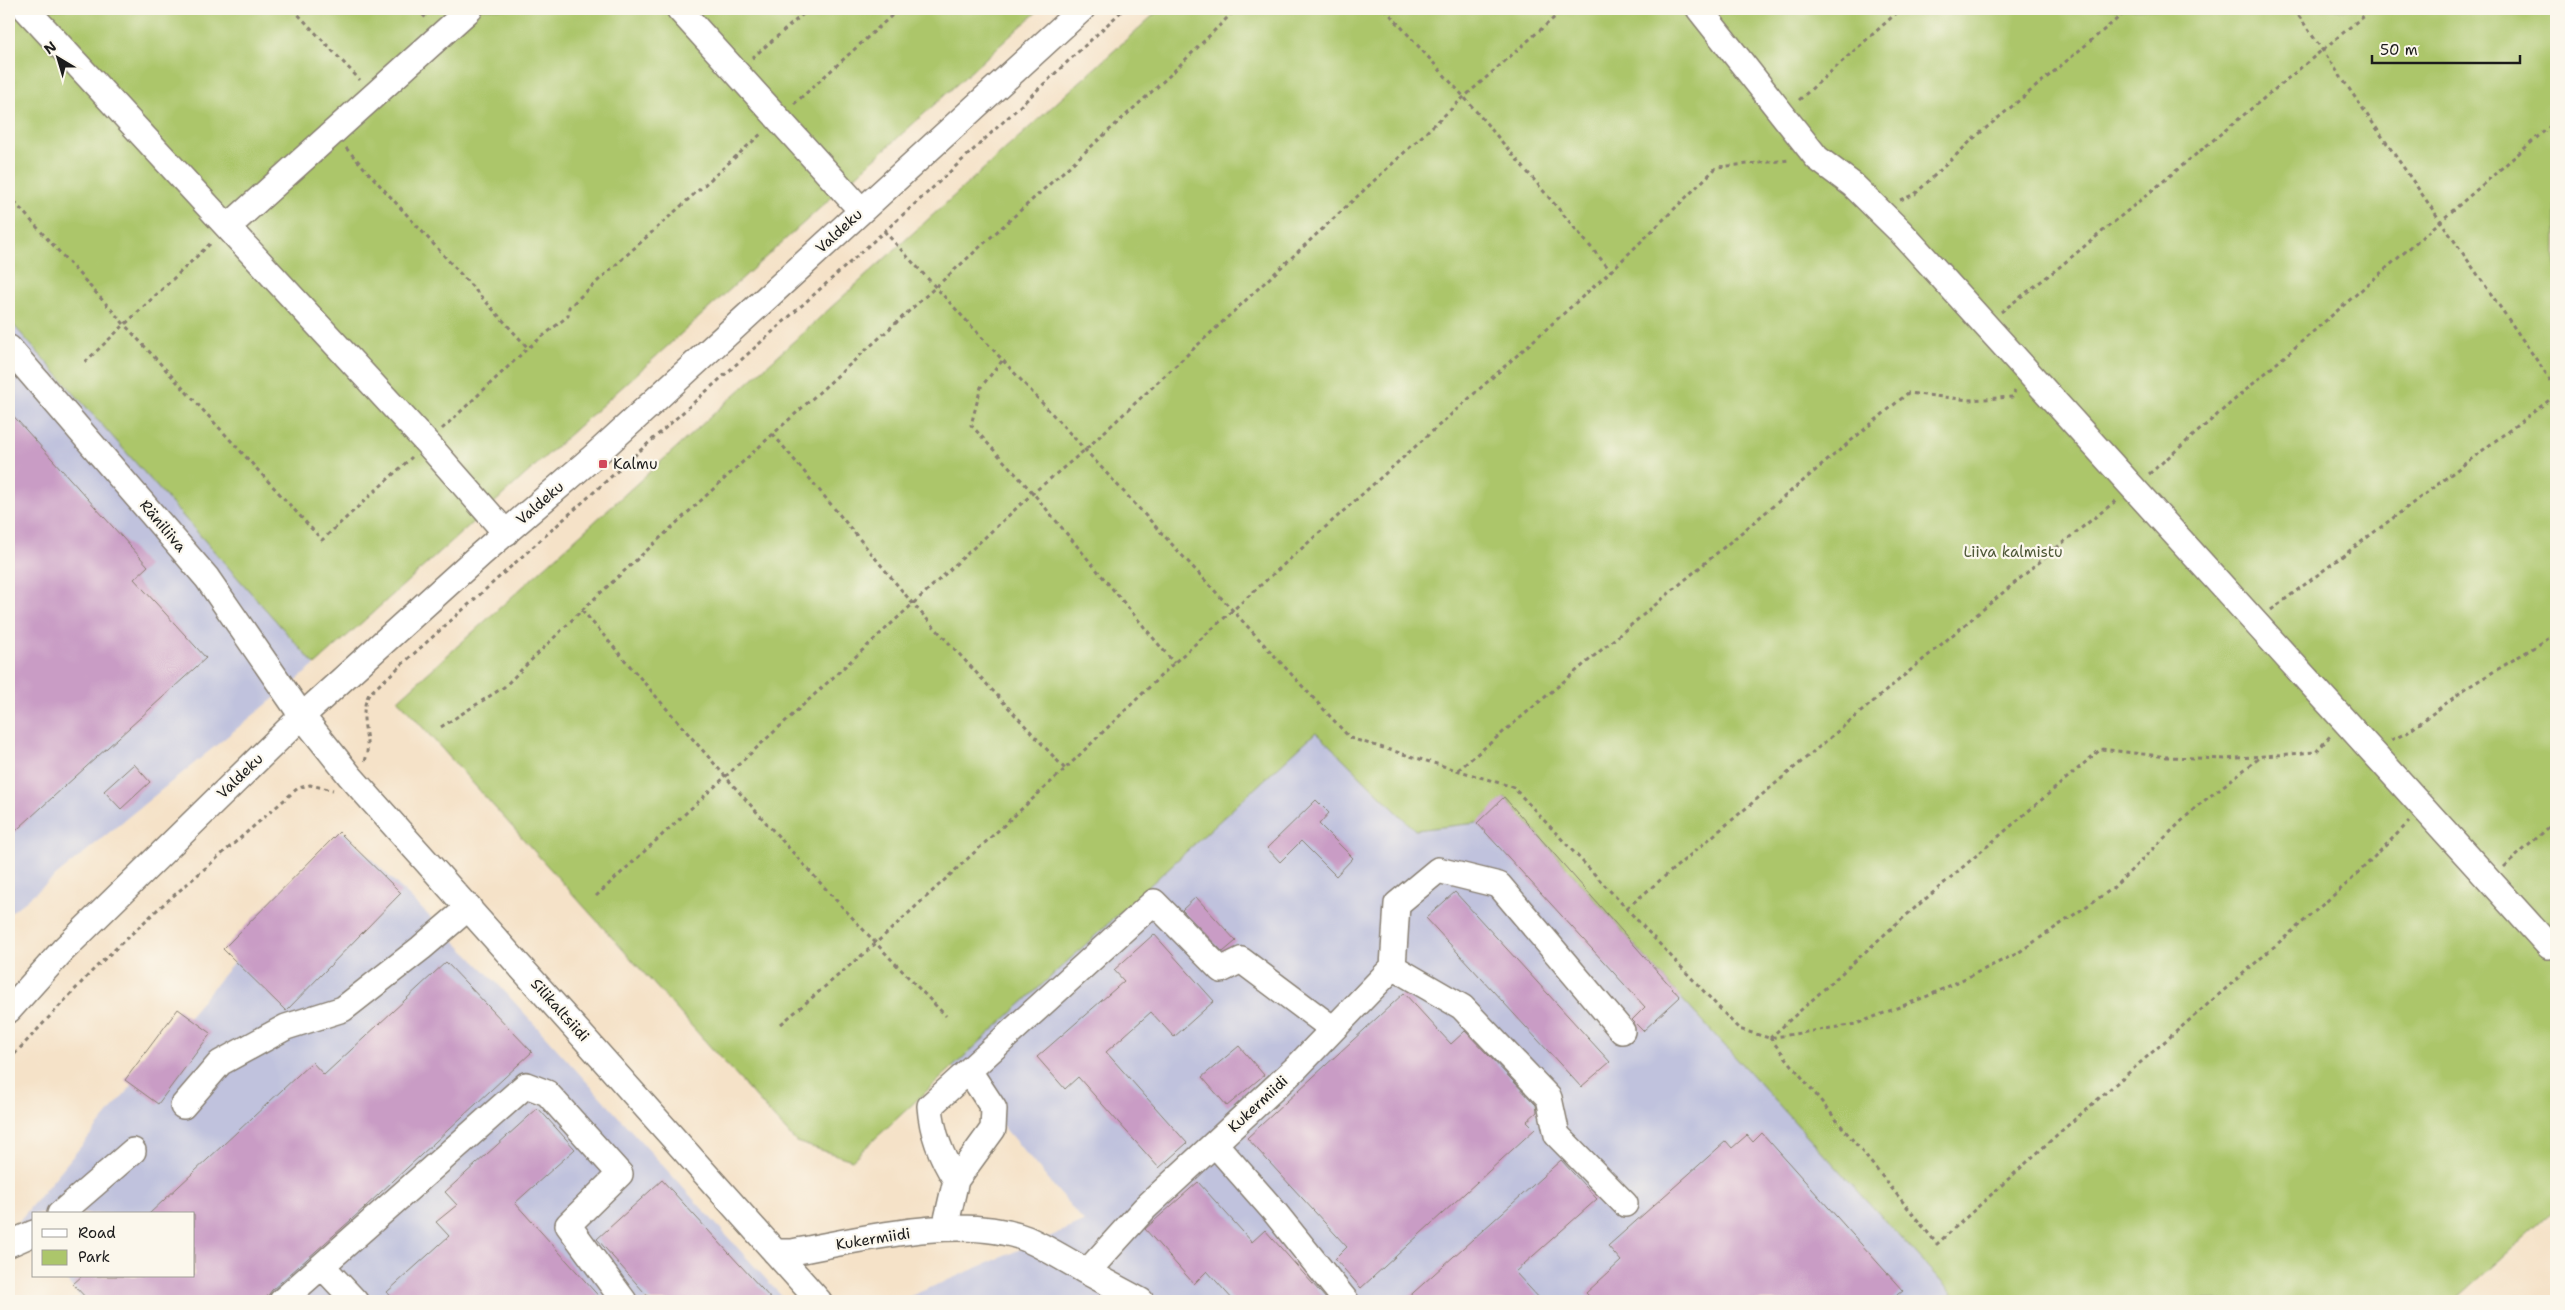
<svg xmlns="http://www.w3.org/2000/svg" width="2565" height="1310" viewBox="0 0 2565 1310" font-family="'Shantell Sans',sans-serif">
	<rect width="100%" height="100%" fill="#fbf7ec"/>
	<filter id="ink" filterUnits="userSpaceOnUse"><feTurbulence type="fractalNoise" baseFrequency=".02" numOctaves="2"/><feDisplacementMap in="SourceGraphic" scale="10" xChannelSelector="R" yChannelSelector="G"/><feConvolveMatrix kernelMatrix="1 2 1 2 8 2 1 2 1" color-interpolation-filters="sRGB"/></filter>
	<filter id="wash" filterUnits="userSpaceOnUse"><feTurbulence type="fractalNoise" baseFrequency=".0096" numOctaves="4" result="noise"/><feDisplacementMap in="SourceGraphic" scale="20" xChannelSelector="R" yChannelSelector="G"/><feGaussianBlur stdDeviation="1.12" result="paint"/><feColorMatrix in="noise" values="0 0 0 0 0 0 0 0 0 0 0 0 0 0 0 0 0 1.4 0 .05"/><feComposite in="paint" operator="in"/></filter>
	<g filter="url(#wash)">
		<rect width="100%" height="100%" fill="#f5e2c8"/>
		<!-- industrial -->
		<path fill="#c0c2dd" d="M9,320L315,665L9,914Z
			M1316,732L1415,830L1504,797L1680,997L1959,1301H899L1084,1222L953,1067Z
			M343,831L496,982L786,1301H83L63,1276H194V1214H34V1240L19,1221Z"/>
		<!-- green -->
		<path fill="#acc66b" stroke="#647144" d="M9,9H1040L315,665L9,320Z
			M1160,9H2556V1209L2454,1301H1959L1680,997L1505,797L1477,823L1415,830L1316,732L852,1160L796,1142L398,700Z"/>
		<g id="blocks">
			<!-- building -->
			<path fill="#c99cc5" d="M9,411L148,566L134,579L206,658L9,837Z
				M134,764L150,782L121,809L104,791Z
				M1504,797L1680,997L1643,1031L1632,1020L1645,1007L1477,823Z
				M1316,800L1329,813L1319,824L1353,858L1336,876L1301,841L1280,862L1267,848Z
				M339,832L401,893L286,1011L223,949Z
				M1455,892L1610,1062L1581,1087L1426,918Z
				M1196,897L1236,941L1223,952L1182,910Z
				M1154,934L1214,1001L1174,1037L1151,1012L1106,1052L1187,1143L1159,1168L1078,1077L1065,1089L1037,1057L1124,981L1114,970Z
				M446,962L532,1052L351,1220L272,1290L264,1301H89L73,1284L82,1276H194V1214H149L312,1062L324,1075Z
				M1404,993L1451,1044L1465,1031L1536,1105L1537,1112L1527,1121L1535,1129L1361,1288L1335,1259L1347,1247L1247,1138Z
				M178,1009L211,1033L158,1104L125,1080Z
				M1239,1046L1264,1075L1227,1106L1202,1077Z
				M538,1108L575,1149L515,1203L603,1301H395L387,1292L449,1236L436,1222L457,1205L445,1192Z
				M1762,1133L1903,1291L1890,1301H1594L1586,1293L1621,1261L1608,1246L1726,1141L1732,1148L1747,1135L1753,1142Z
				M1561,1160L1597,1199L1515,1272L1542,1301H1404Z
				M662,1180L773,1301H652L597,1239Z
				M1198,1182L1252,1242L1265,1230L1328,1301H1234L1207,1271L1194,1284L1145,1229Z"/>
		</g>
	</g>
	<g filter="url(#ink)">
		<use href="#blocks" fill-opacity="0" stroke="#887f72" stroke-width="1"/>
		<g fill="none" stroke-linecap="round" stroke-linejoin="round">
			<!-- minor casing -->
			<g stroke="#887f72" stroke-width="28">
				<path id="minor" d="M26,9L427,443L506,533
					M679,9L861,210
					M1699,9L1817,158L1853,185L1901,232L2549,946
					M228,227L470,9
					M9,348L207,578L302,716L350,776L819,1301
					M1393,967L1462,1007L1549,1098L1557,1135L1625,1204
					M9,1010L63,950L302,716L481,554L593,457L1082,9
					M183,1106L220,1063L286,1027L343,1009L421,948L469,907
					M1215,1144L1273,1210L1346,1301
					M956,1180C941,1157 932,1134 930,1106L1154,902L1221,970L1241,960L1333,1029
					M60,1214L133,1151
					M945,1228L956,1180L993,1129L994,1109L969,1071
					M9,1244L34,1233
					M775,1252H792C860,1240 961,1213 1027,1239C1047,1248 1068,1261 1087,1272L1145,1208L1296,1068L1393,967L1397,904L1438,870L1499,885L1622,1031
					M322,1266L355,1301
					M1087,1272L1141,1301
					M282,1301L526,1085L547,1093L620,1174L568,1225L624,1301"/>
			</g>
			<!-- path -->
			<path stroke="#887f72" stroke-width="3" stroke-dasharray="4 4" stroke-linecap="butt" d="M293,9L360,80
				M417,9L428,20
				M1385,9L1464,97L1611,271
				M2294,9L2556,388
				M752,58L809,9
				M1799,100L1901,9
				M794,104L899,9
				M346,148L528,348
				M9,196L124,324L322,540L412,457
				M1900,200L1915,194L1974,138L2129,9
				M884,231L1350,738L1513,787L1739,1029L1769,1038L1856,1024L1930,995L2018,953L2112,889L2196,807L2262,756
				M2001,312L2057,269L2372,9
				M1002,361L981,387L971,425L1033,493L1174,663
				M85,362L212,242
				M442,429L528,348L568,316L569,307L762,133
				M773,434L913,604L1065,769
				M2149,474L2556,121
				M582,610C700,748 818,886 946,1016
				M2271,610L2556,395
				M441,727L504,687L582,610L773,434L1167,78L1236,9
				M2391,740L2407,733L2465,689L2556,634
				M365,761C373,739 356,719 369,694L926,194L1124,9
				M1458,770L1908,393L1970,400L2012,397L2015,391
				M2504,867L2556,821
				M596,896L1033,493L1086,449L1464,97L1564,9
				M1627,908L2061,544L2117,500
				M781,1024L875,944L1065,769L1174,663L1611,271L1717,167L1791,160
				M1770,1038L1937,1244L2059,1133L2350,881L2409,822
				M1770,1038L1895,925L2101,749L2167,757L2225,759L2316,752L2330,736
				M9,1060L95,968L157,910L298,788L310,785L333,790"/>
			<!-- minor -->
			<use href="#minor" stroke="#fff" stroke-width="25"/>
		</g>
	</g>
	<!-- markers -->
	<rect fill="#d1495b" stroke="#fbf7ec" stroke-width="2" x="598" y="459" width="10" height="10" rx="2.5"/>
	<g text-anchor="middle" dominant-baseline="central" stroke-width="4.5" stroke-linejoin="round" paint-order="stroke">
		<!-- street labels -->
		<g font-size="15" fill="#1c1c1c" stroke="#fbf7ec">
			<text transform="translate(839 231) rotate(-43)">Valdeku</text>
			<text transform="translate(540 503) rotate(-41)">Valdeku</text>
			<text transform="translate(163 526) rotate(50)">Räniliiva</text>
			<text transform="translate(240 776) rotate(-44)">Valdeku</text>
			<text transform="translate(560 1010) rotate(48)">Silikaltsiidi</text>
			<text transform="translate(1258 1104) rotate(-43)">Kukermiidi</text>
			<text transform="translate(873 1239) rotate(-9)">Kukermiidi</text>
		</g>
		<!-- poi labels -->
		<g font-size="15" fill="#1c1c1c" stroke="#fbf7ec" text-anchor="start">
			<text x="613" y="464">Kalmu</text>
		</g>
		<!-- park labels -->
		<g font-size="15" fill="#4e5838" stroke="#fbf7ec">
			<text x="2013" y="552">Liiva kalmistu</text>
		</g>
	</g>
	<!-- margin -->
	<rect width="2565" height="1310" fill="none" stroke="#fbf7ec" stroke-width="30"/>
	<!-- legend -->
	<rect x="32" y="1212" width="162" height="65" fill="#fbf7ec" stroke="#a29f99"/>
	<rect x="42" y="1229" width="25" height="8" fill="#ffffff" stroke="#a29f99"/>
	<text x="78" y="1238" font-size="15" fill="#1c1c1c">Road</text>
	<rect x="42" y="1250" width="25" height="15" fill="#acc66b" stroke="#a29f99"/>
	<text x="78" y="1262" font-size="15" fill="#1c1c1c">Park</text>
	<!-- north arrow -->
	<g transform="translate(58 58) rotate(322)" stroke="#fbf7ec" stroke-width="4" paint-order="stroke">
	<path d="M0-4L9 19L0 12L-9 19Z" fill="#1c1c1c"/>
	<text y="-8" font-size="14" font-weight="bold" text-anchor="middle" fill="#1c1c1c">N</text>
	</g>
	<!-- scale -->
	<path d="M2372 55v8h148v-8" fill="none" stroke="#1c1c1c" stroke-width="2.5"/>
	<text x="2380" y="55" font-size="15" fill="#1c1c1c" stroke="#fbf7ec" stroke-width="4" paint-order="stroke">50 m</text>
</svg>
